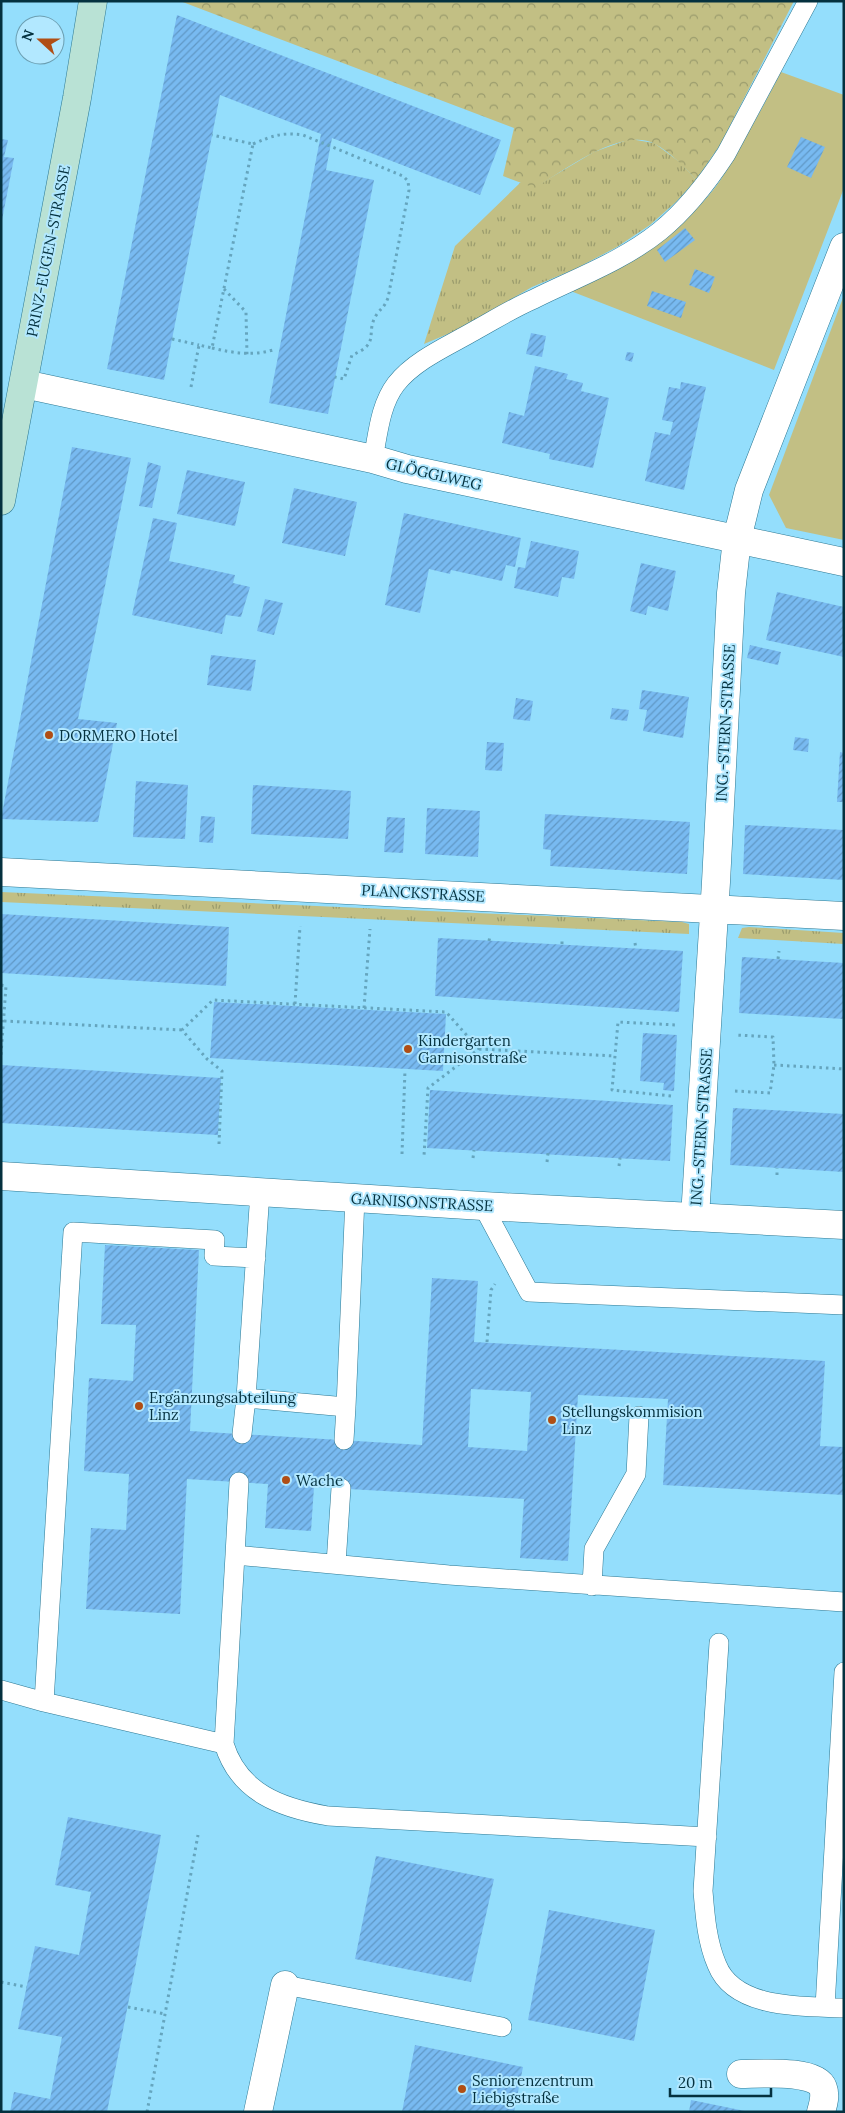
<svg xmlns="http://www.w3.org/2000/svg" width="845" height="2113" viewBox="0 0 845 2113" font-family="Lora,serif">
	<defs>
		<pattern id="grass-tufts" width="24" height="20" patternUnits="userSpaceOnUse" patternTransform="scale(1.25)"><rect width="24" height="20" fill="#c2bf84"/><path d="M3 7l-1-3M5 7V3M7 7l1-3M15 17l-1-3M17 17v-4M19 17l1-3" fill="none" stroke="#9b9c6d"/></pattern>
		<pattern id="forest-crowns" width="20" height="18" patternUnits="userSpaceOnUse" patternTransform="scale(1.25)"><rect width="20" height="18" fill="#c2bf84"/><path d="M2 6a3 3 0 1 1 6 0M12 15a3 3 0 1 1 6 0" fill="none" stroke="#9b9c6d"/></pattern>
		<pattern id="building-hatch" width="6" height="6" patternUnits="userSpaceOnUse" patternTransform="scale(1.25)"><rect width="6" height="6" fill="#78baf1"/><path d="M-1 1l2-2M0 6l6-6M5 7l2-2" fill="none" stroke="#6098c5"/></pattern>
	</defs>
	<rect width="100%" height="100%" fill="#94defc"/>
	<!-- grass -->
	<path fill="url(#grass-tufts)" d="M630,139L654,143L681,163L696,180L676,202L650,225L617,247L575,269L532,287L462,328L424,344L455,246L521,182L535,187L594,152Z
		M1,892L682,922L689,924V934L1,902Z
		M749,927L844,933V944L738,938L742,928Z"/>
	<!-- forest -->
	<path fill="url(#forest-crowns)" d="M180,1H794L720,145L696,180C684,166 671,153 655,144C622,126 563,171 535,188L503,176L514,128Z"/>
	<!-- green -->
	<path fill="#c2bf84" d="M781,72L844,95V188L774,370L568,290C625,271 676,236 714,189C722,179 728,167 734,156C751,129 766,101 781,72Z
		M844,295V540L786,528L769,495Z"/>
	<!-- building -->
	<path fill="url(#building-hatch)" fill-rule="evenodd" d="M177,15L501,140L480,195L332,138L326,170L374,180L328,414L269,403L321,134L220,95L164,380L107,369Z
		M801,137L825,147L811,178L787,167Z
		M1,139L8,140L4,157L14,158L2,220Z
		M685,228L695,240L665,262L657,250Z
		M695,269L715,277L709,293L689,285Z
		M652,291L686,302L681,318L647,306Z
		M531,333L546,336L542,357L526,354Z
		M627,352L634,353L632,362L625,360Z
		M535,366L568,374L566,379L583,383L581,391L609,398L593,468L549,459L550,454L502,443L509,412L524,416Z
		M681,382L706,387L684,490L645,481L655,432L670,435L673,422L662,420L669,387L680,389Z
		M72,447L131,458L78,719L117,723L98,822L1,819Z
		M148,462L161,466L152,508L139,506Z
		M187,470L245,482L235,526L177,514Z
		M294,488L357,502L345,556L282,543Z
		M404,513L521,538L515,567L506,565L502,581L451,570L450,574L429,569L420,613L385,605Z
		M153,518L177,523L169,561L235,575L233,583L250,587L241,617L226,615L222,634L132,615Z
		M531,541L579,551L574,579L562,577L558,597L514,588L518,567L525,568Z
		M641,563L676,571L668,611L648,606L646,615L630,611Z
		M777,592L844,607V657L766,640Z
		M265,599L283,603L274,635L257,631Z
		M750,645L781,652L778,665L747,658Z
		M211,655L256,660L251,691L207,685Z
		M642,690L689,697L683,738L643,731L647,710L639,709Z
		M516,698L533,701L530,721L513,719Z
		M612,708L629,710L627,721L610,719Z
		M795,737L809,739L808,752L793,750Z
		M487,742L504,743L502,771L485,770Z
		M840,752L844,753V802H837Z
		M136,781L188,785L185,839L133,837Z
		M253,785L351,791L348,839L251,834Z
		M427,808L480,811L478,857L425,854Z
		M545,814L690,822L687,874L550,866L551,850L543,849Z
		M201,816L215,817L213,843L199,842Z
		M387,817L405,818L403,853L384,852Z
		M745,825L844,830V880L743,874Z
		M1,914L229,927L226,986L1,973Z
		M438,938L683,951L679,1012L435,996Z
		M742,957L844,963V1019L739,1013Z
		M214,1002L446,1014L443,1071L210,1058Z
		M643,1033L677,1035L674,1091L663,1090L664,1083L640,1081Z
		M1,1065L221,1078L218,1135L1,1123Z
		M430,1090L673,1105L670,1161L427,1148Z
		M733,1108L844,1114V1172L730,1165Z
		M105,1245L199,1250L190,1431L422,1445L432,1278L478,1281L474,1342L825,1361L820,1446L844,1447V1495L663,1485L668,1399L578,1395L568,1561L520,1558L524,1499L314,1487L311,1531L265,1528L268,1484L187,1479L180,1614L86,1609L91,1528L126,1530L129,1474L84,1471L89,1378L133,1381L136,1325L101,1324ZM471,1389L531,1392L527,1451L468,1447Z
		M68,1817L161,1835L107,2112H10L14,2092L50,2099L62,2037L18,2029L35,1946L79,1955L91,1892L55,1885Z
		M376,1856L494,1879L471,1982L355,1959Z
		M549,1910L655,1930L634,2041L528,2020Z
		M415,2045L523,2067L514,2112H402Z
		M691,2100L745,2111V2112H689Z"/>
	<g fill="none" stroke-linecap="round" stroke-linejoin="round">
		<!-- service casing -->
		<g stroke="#2c7893" stroke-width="20">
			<path id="service" d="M373,459C378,434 380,405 396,384C415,360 448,346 474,331C494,320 513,308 534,299C576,278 623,261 660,231C687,209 707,183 726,154L808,1
				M260,1192L246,1398L346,1407L355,1198
				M483,1206L529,1292L844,1305
				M242,1434L246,1398
				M344,1440L346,1407
				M235,1555L239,1482
				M336,1564L341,1488
				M592,1586L594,1549L636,1474L639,1416
				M719,1643L703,1891C705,1916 707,1942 717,1965C735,2010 804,2006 844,2008
				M1,1690L44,1702L224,1744C239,1793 281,1808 328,1816L707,1837
				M44,1702L73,1232L215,1240L214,1256L256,1258
				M224,1744L235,1555L449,1575L844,1602
				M285,1985L502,2027
				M825,2007L844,1672"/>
		</g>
		<!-- minor casing -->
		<g stroke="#2c7893" stroke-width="29">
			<path id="minor" d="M24,384L373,459L407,469L844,562
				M1,872L844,916
				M1,1176L483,1206L844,1225
				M695,1217L716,882L731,593L737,539L749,490L844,247
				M741,2074C759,2074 816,2069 823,2088C826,2096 823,2105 821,2112
				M258,2112L285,1985"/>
		</g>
		<!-- secondary casing -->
		<g stroke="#2c7893" stroke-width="29">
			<path id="secondary" d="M1,501L77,98L93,1"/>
		</g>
		<!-- path -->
		<path stroke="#65a5be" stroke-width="3" stroke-dasharray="2.5 4" stroke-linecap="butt" d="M253,144C272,136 282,132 303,135L403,176L408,181L409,190L388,298C384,308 382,307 377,314C364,333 382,343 352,355L344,379L335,377
			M224,289L246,312L247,355
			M172,339L199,345
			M212,348C234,353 251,356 273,350
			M191,387L199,345L212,348L253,144L212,135
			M489,941L490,936
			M635,943L636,949
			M562,944V940
			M778,959L779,951
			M1,985L6,986L1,1055
			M295,1004L300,926
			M364,1008L370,929
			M4,1021L182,1030
			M479,1049L615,1056
			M774,1065L844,1069
			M735,1091L770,1093L774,1065L773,1037L736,1035
			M671,1096L612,1090L618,1022L677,1025
			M219,1144L222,1071L207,1059L182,1030L213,1000L446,1012L479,1049L428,1088L424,1156
			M402,1154L405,1070
			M473,1158L474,1150
			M547,1162L548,1153
			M619,1166L620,1158
			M777,1175V1168
			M487,1342L491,1290L495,1284
			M1,1982L27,1987
			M128,2007L165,2014
			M147,2112L198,1835"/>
		<!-- service -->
		<use href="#service" stroke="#fff" stroke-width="19"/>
		<!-- minor -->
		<use href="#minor" stroke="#fff" stroke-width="28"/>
		<!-- secondary -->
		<use href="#secondary" stroke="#b9e2d5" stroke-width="28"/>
	</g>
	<!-- markers -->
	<g fill="#b04e15" stroke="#b2e8ff" stroke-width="2">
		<circle cx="49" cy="735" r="5"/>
		<circle cx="408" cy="1049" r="5"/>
		<circle cx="139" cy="1406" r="5"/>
		<circle cx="552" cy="1420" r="5"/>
		<circle cx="286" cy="1480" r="5"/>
		<circle cx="462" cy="2089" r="5"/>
	</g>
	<g text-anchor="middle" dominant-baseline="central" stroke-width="4" stroke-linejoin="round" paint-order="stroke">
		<!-- street labels -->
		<g font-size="15" fill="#04313f" stroke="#b2e8ff">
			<text transform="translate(48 251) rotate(-79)">PRINZ-EUGEN-STRASSE</text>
			<text transform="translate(434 474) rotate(13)">GLÖGGLWEG</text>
			<text transform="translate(725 723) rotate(-87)">ING.-STERN-STRASSE</text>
			<text transform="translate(423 893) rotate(3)">PLANCKSTRASSE</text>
			<text transform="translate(701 1127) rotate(-86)">ING.-STERN-STRASSE</text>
			<text transform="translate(422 1202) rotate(3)">GARNISONSTRASSE</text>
		</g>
		<!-- poi labels -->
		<g font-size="15" fill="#04313f" stroke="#b2e8ff" text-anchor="start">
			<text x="59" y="735">DORMERO Hotel</text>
			<text x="418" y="1040">Kindergarten<tspan x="418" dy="17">Garnisonstraße</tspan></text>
			<text x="149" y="1397">Ergänzungsabteilung<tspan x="149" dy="17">Linz</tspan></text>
			<text x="562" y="1411">Stellungskommision<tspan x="562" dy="17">Linz</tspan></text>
			<text x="296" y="1480">Wache</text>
			<text x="472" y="2080">Seniorenzentrum<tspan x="472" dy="17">Liebigstraße</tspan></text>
		</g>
	</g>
	<!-- border -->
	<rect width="845" height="2113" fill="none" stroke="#04313f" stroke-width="5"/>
	<!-- north arrow -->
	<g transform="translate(40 40) rotate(291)"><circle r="24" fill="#b2e8ff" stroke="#6c9fb2"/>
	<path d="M0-4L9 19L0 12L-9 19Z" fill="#b04e15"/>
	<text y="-8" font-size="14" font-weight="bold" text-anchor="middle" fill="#04313f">N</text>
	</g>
	<!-- scale -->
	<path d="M670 2088v8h101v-8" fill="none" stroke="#04313f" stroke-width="2.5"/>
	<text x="678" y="2088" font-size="15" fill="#04313f" stroke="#b2e8ff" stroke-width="4" paint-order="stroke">20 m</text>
</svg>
